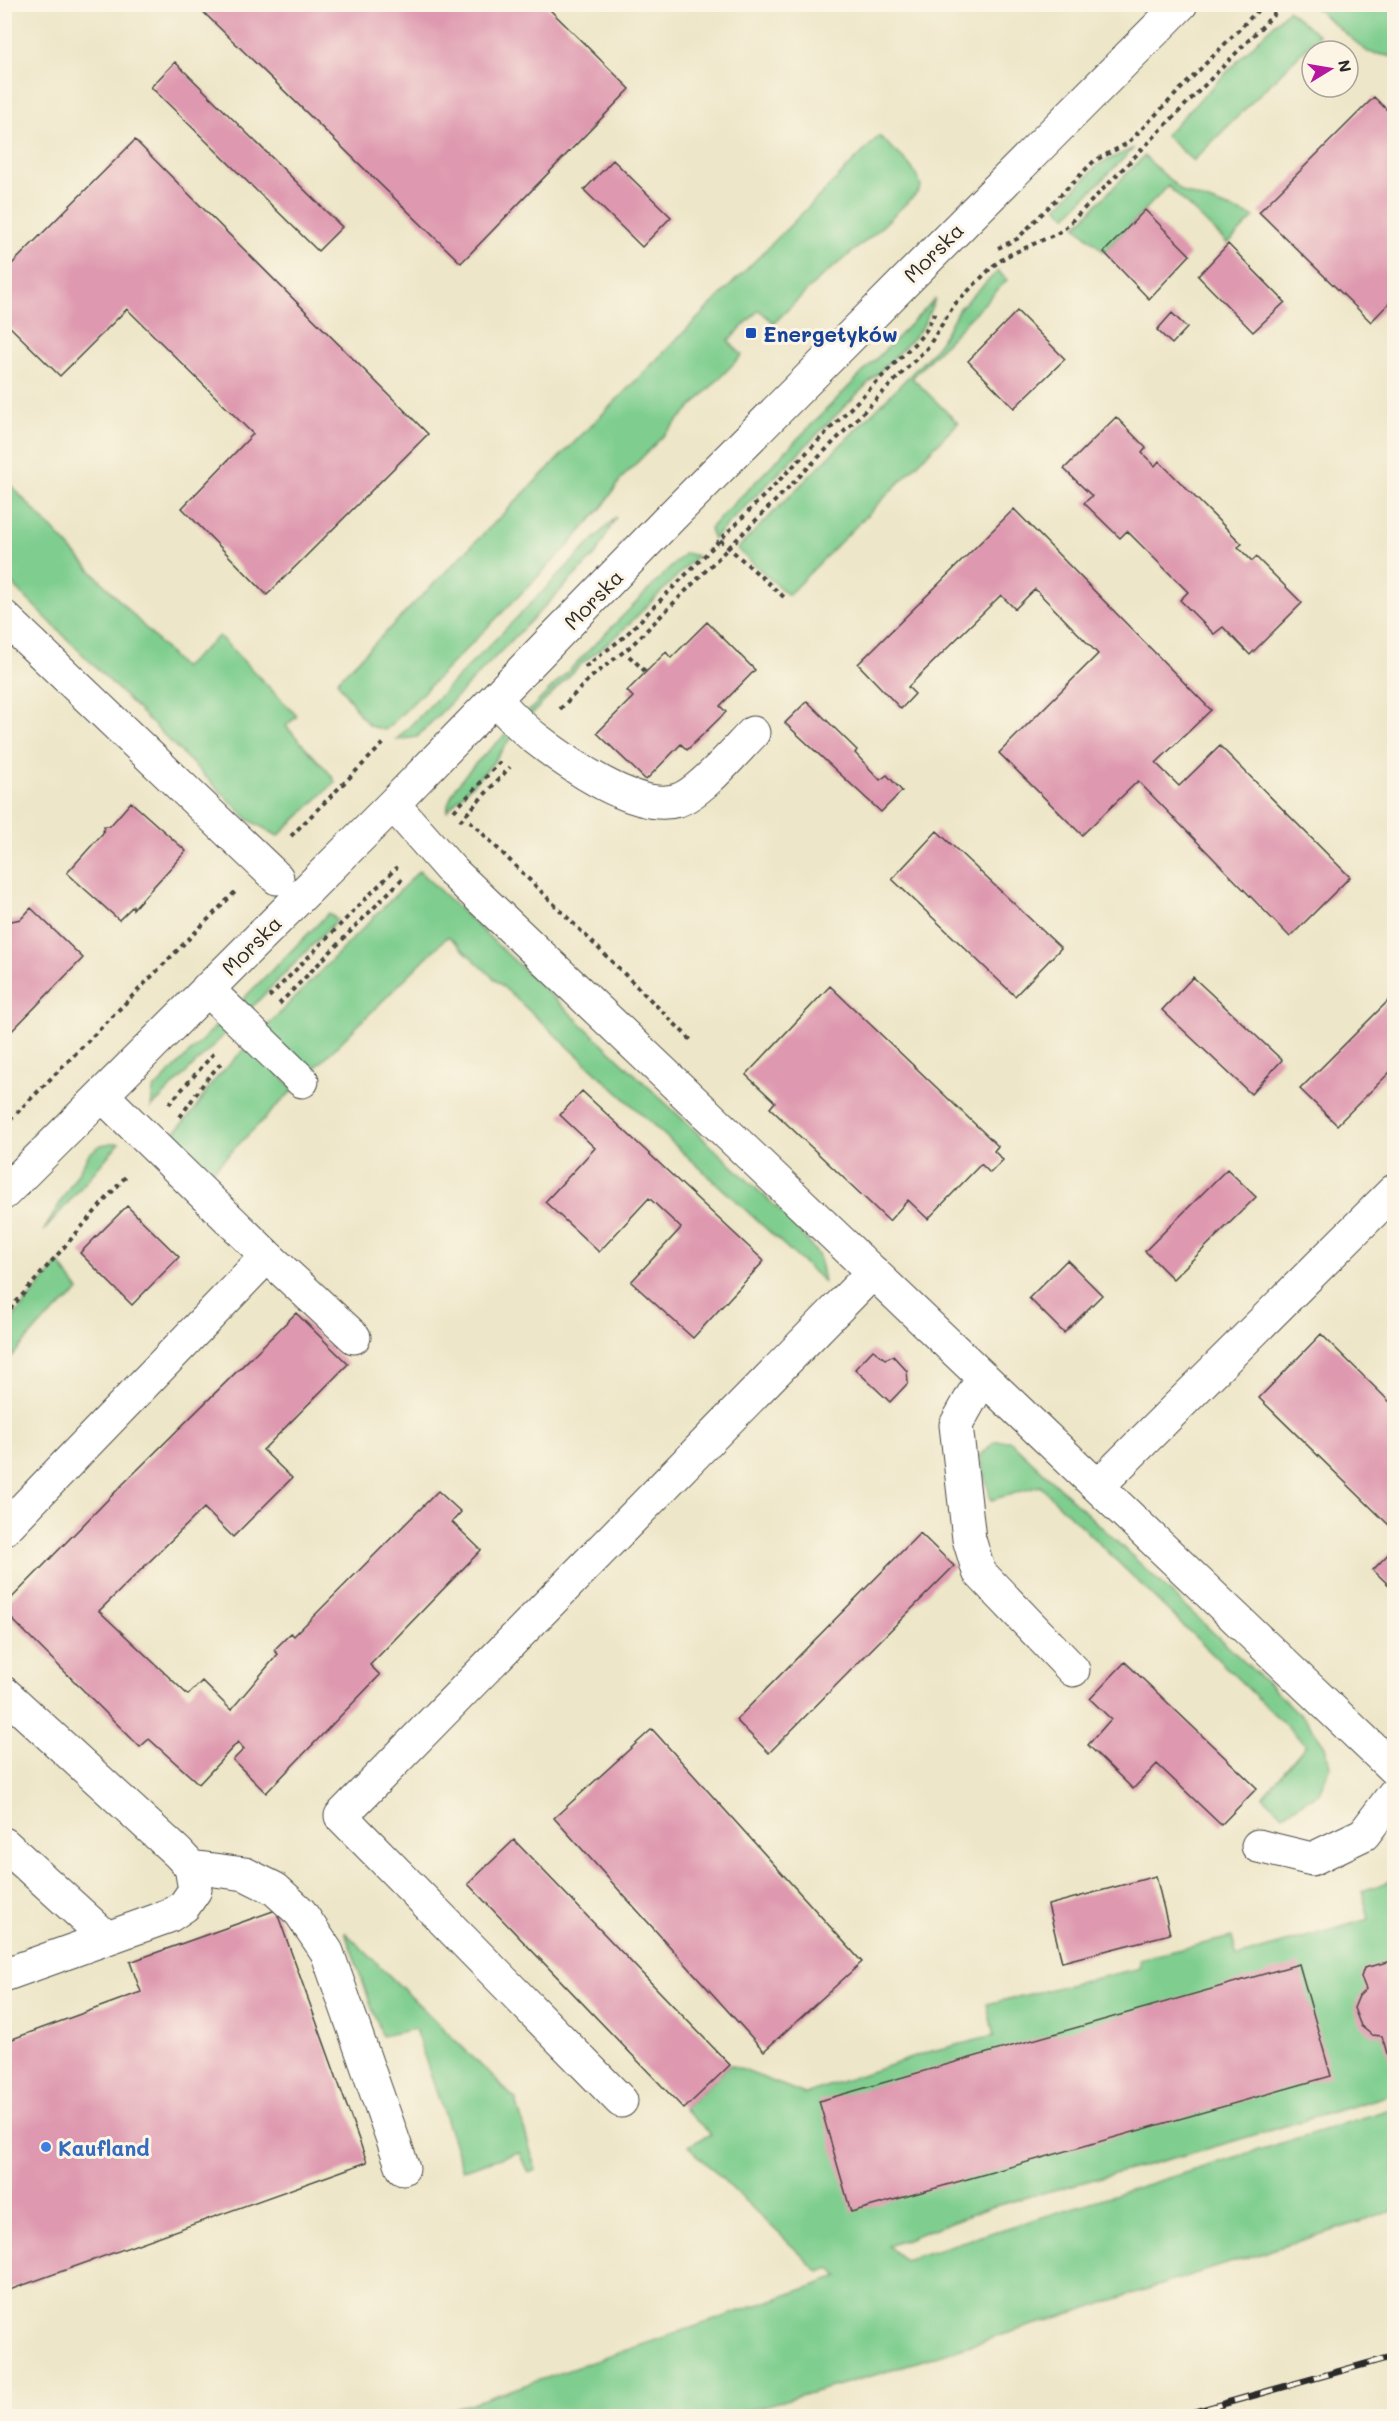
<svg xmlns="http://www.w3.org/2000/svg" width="1399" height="2421" viewBox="0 0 1399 2421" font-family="Mali,sans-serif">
	<rect width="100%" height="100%" fill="#fcf5e5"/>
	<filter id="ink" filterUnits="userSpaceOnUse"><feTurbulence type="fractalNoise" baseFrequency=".0167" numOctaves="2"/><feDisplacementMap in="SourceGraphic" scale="12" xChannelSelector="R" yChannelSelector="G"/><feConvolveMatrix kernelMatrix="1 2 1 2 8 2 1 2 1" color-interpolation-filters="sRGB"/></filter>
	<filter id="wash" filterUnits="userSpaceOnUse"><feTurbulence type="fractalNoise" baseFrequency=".008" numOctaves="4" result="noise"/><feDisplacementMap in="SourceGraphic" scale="24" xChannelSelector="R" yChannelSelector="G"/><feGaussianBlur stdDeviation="1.35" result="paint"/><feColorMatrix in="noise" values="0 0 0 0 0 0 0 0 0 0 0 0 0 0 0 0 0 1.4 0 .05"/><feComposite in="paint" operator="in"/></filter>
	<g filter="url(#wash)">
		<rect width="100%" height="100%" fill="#ede6c8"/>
		<!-- green -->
		<path fill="#7fce8f" stroke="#557c5d" stroke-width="1.5" d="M1311,5H1394V57L1368,52Z
			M1288,10L1319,35L1193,161L1165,135Z
			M879,136C895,151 915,165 921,186L918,192L872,236L820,278L774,323L759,310L728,341L742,355L621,479L604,505L567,547L389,727L385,730L370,726L360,715L337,681Z
			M1134,148L1066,216L1057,207L1099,164Z
			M1144,156L1183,192L1254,217L1228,244L1168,186L1104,252L1076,226Z
			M998,271L1007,280L912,378L958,423L788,595L737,549L929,356L940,342L959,309Z
			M935,299L923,326L915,336L713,539L710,528Z
			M4,478L183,668L219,636L297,716L286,726L332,776L335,782L278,836L249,820L5,577Z
			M616,517L596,554L417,737L396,740Z
			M685,553L697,556L619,634L580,665L528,718L526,714Z
			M508,732L514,734L492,764L447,811C450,781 488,753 508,732Z
			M419,871L794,1224L819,1256L824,1282L448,936L311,1072L264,1029Z
			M329,913L337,920L247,1012L243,999Z
			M216,1026L230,1029L151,1108L153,1090Z
			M248,1045L294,1089L208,1175L169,1138L194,1111L211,1084Z
			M112,1143H119L43,1232L89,1154L101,1145Z
			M59,1263L79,1291L41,1324L5,1364V1327Z
			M995,1441H1010L1308,1722L1325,1746L1330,1766L1319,1793L1283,1814L1263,1796L1306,1745L1040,1486L991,1500L980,1456Z
			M1394,1880V2094L1210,2148L991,2207L888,2246L904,2260L1394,2108V2211L882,2373L728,2416H435L839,2277L830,2268L819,2272L688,2146L711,2134L684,2109L730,2065L805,2094L932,2051L994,2036L987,2004L1140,1968L1139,1959L1232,1937L1237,1957L1369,1919L1362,1891Z
			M345,1932L516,2100L536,2170L528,2173L519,2152L463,2170L415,2029L382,2036Z"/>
		<g id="blocks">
			<!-- building -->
			<path fill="#de98af" d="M195,4H544L630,89L461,263Z
				M175,62L342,227L318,251L151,87Z
				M1374,97L1394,117V298L1371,322L1259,212Z
				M135,140L428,434L267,595L182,508L253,434L127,309L60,376L4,321V272Z
				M613,160L671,217L642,247L584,190Z
				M1145,210L1190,255L1149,299L1104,252Z
				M1228,244L1285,302L1253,332L1198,276Z
				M1017,311L1065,359L1014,408L968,361Z
				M1172,313L1187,328L1172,344L1157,330Z
				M1116,417L1146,448L1142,453L1155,466L1159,461L1242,544L1238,547L1252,561L1256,557L1302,603L1250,655L1223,627L1214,634L1180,600L1188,592L1127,531L1120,538L1084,503L1092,496L1064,469Z
				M1014,509L1211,710L1156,763L1179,786L1220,746L1350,877L1290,937L1138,781L1082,835L999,753L1098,654L1035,589L1015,609L1001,595L908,687L915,694L901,709L858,664Z
				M707,622L755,670L720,706L726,712L687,750L681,744L646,780L597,733L633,697L627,691L666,652L671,658Z
				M807,701L857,750L855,753L880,780L887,775L902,791L881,812L785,723Z
				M131,802L186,851L133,909V906L119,920L67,873L103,833L104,826H110Z
				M937,831L1061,948L1015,996L892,879Z
				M31,908L83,958L4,1039V933L7,930L6,922L21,919Z
				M1193,977L1282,1060L1251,1094L1162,1010Z
				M830,986L998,1146L994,1151L1003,1160L990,1173L981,1164L928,1219L908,1200L889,1221L770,1108L775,1102L746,1075Z
				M1394,995V1068L1337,1125L1300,1089Z
				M582,1091L764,1261L693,1338L631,1282L681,1228L649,1198L599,1252L545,1202L595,1148L560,1115Z
				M1227,1169L1256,1197L1173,1279L1145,1251Z
				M127,1206L179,1257L132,1305L80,1253Z
				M1067,1260L1102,1295L1064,1333L1029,1298Z
				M296,1313L348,1364L263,1450L292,1478L233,1537L204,1508L99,1611L188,1695L202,1681L231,1710L278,1654L274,1650L291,1633L294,1636L438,1491L461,1512L452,1522L481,1550L370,1665L380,1675L266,1793L233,1760L244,1749L238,1742L199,1784L149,1739L140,1747L4,1611V1606L123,1484Z
				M1321,1334L1394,1406V1530L1259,1398Z
				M873,1350L885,1359L893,1356L907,1371L908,1383L890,1402L855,1369Z
				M920,1533L954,1566L769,1753L736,1720Z
				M1394,1548V1590L1373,1570Z
				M1125,1662L1257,1788L1221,1825L1157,1764L1133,1789L1088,1745L1111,1719L1090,1699Z
				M652,1729L862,1962L764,2051L554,1818Z
				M514,1840L730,2065L684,2109L468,1884Z
				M1156,1876L1170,1934L1062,1962L1048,1905Z
				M276,1910L367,2162L4,2292V2042L141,1992L130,1962Z
				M1394,1949V2078L1382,2036L1372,2035L1361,2026L1354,2008L1359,1996L1366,1989L1361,1977L1364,1968L1392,1961L1390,1950Z
				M1299,1964L1331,2076L851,2212L819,2101Z"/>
		</g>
	</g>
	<g filter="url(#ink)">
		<use href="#blocks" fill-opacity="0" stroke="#484743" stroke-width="1.5"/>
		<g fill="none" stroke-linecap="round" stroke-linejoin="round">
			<!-- minor casing -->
			<g stroke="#484743" stroke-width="35">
				<path id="minor" d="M4,617L277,878
					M496,700C508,713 521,727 535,738C567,763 637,813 678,800C700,793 736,750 753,733
					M393,804L453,872L1394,1769
					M207,989L302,1081
					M102,1095L267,1256L354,1337
					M4,1193L393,804L672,516L1181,4
					M983,1377L956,1425L969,1539L979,1572L1073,1670
					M1098,1486L1394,1191
					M4,1529L267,1256
					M4,1693L178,1853L191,1867L195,1890L184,1906L169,1916L4,1975
					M4,1844L107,1938
					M1258,1846L1312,1859L1364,1834L1394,1794
					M191,1867L245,1874L275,1889L300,1912L327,1952L403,2168
					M621,2101L341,1816L873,1272"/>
			</g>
			<!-- path -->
			<path stroke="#484743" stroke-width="4" stroke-dasharray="4.5 4.5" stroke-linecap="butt" d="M998,248L1017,239L1094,161L1128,143L1264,4
				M720,540L785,598
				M629,656L646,672
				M585,667L624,637L919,339L927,329L936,310
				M560,709L590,678L631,646L928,347L954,305L993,266L1007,256L1058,233L1066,227L1284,4
				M454,811L500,762
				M460,821L510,767
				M470,821L691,1040
				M291,836L386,741
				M269,997L397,867
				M279,1004L404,877
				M169,1104L216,1051
				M180,1117L206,1080L223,1061
				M4,1126L235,892
				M4,1316L127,1175"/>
			<!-- minor -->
			<use href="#minor" stroke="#fff" stroke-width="33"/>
			<!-- rail casing -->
			<g stroke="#2b2b2b" stroke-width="7">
				<path id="rail" d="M1180,2416L1394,2356"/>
			</g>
			<!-- rail -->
			<use href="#rail" stroke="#fcf5e5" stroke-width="4.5" stroke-dasharray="14" stroke-linecap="butt"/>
		</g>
	</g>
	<!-- markers -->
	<rect fill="#1a4fb4" stroke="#fcf5e5" stroke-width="2" x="745" y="327" width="12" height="12" rx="3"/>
	<circle fill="#3f7fe0" stroke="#fcf5e5" stroke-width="2" cx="46" cy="2147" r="6"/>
	<g text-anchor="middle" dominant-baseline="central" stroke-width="6" stroke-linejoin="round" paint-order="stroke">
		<!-- street labels -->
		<g font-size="21" fill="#2b2b2b" stroke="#fcf5e5">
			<text transform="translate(933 252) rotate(-45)">Morska</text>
			<text transform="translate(593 599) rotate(-46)">Morska</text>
			<text transform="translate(251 945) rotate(-45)">Morska</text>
		</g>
		<!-- transit labels -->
		<g font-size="21" font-weight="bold" fill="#164399" stroke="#fcf5e5" text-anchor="start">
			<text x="763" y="333">Energetyków</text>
		</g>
		<!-- shop labels -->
		<g font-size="21" font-weight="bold" fill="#366cbe" stroke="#fcf5e5" text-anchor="start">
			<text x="58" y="2147">Kaufland</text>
		</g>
	</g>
	<!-- margin -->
	<rect width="1399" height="2421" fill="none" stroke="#fcf5e5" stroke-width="24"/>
	<!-- north arrow -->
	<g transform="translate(1330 69) rotate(79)"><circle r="28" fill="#fcf5e5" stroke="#a8a49b" stroke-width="1.5"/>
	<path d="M0-4.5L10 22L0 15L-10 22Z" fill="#b5179e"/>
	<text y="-9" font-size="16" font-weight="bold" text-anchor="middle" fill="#2b2b2b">N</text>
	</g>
</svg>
